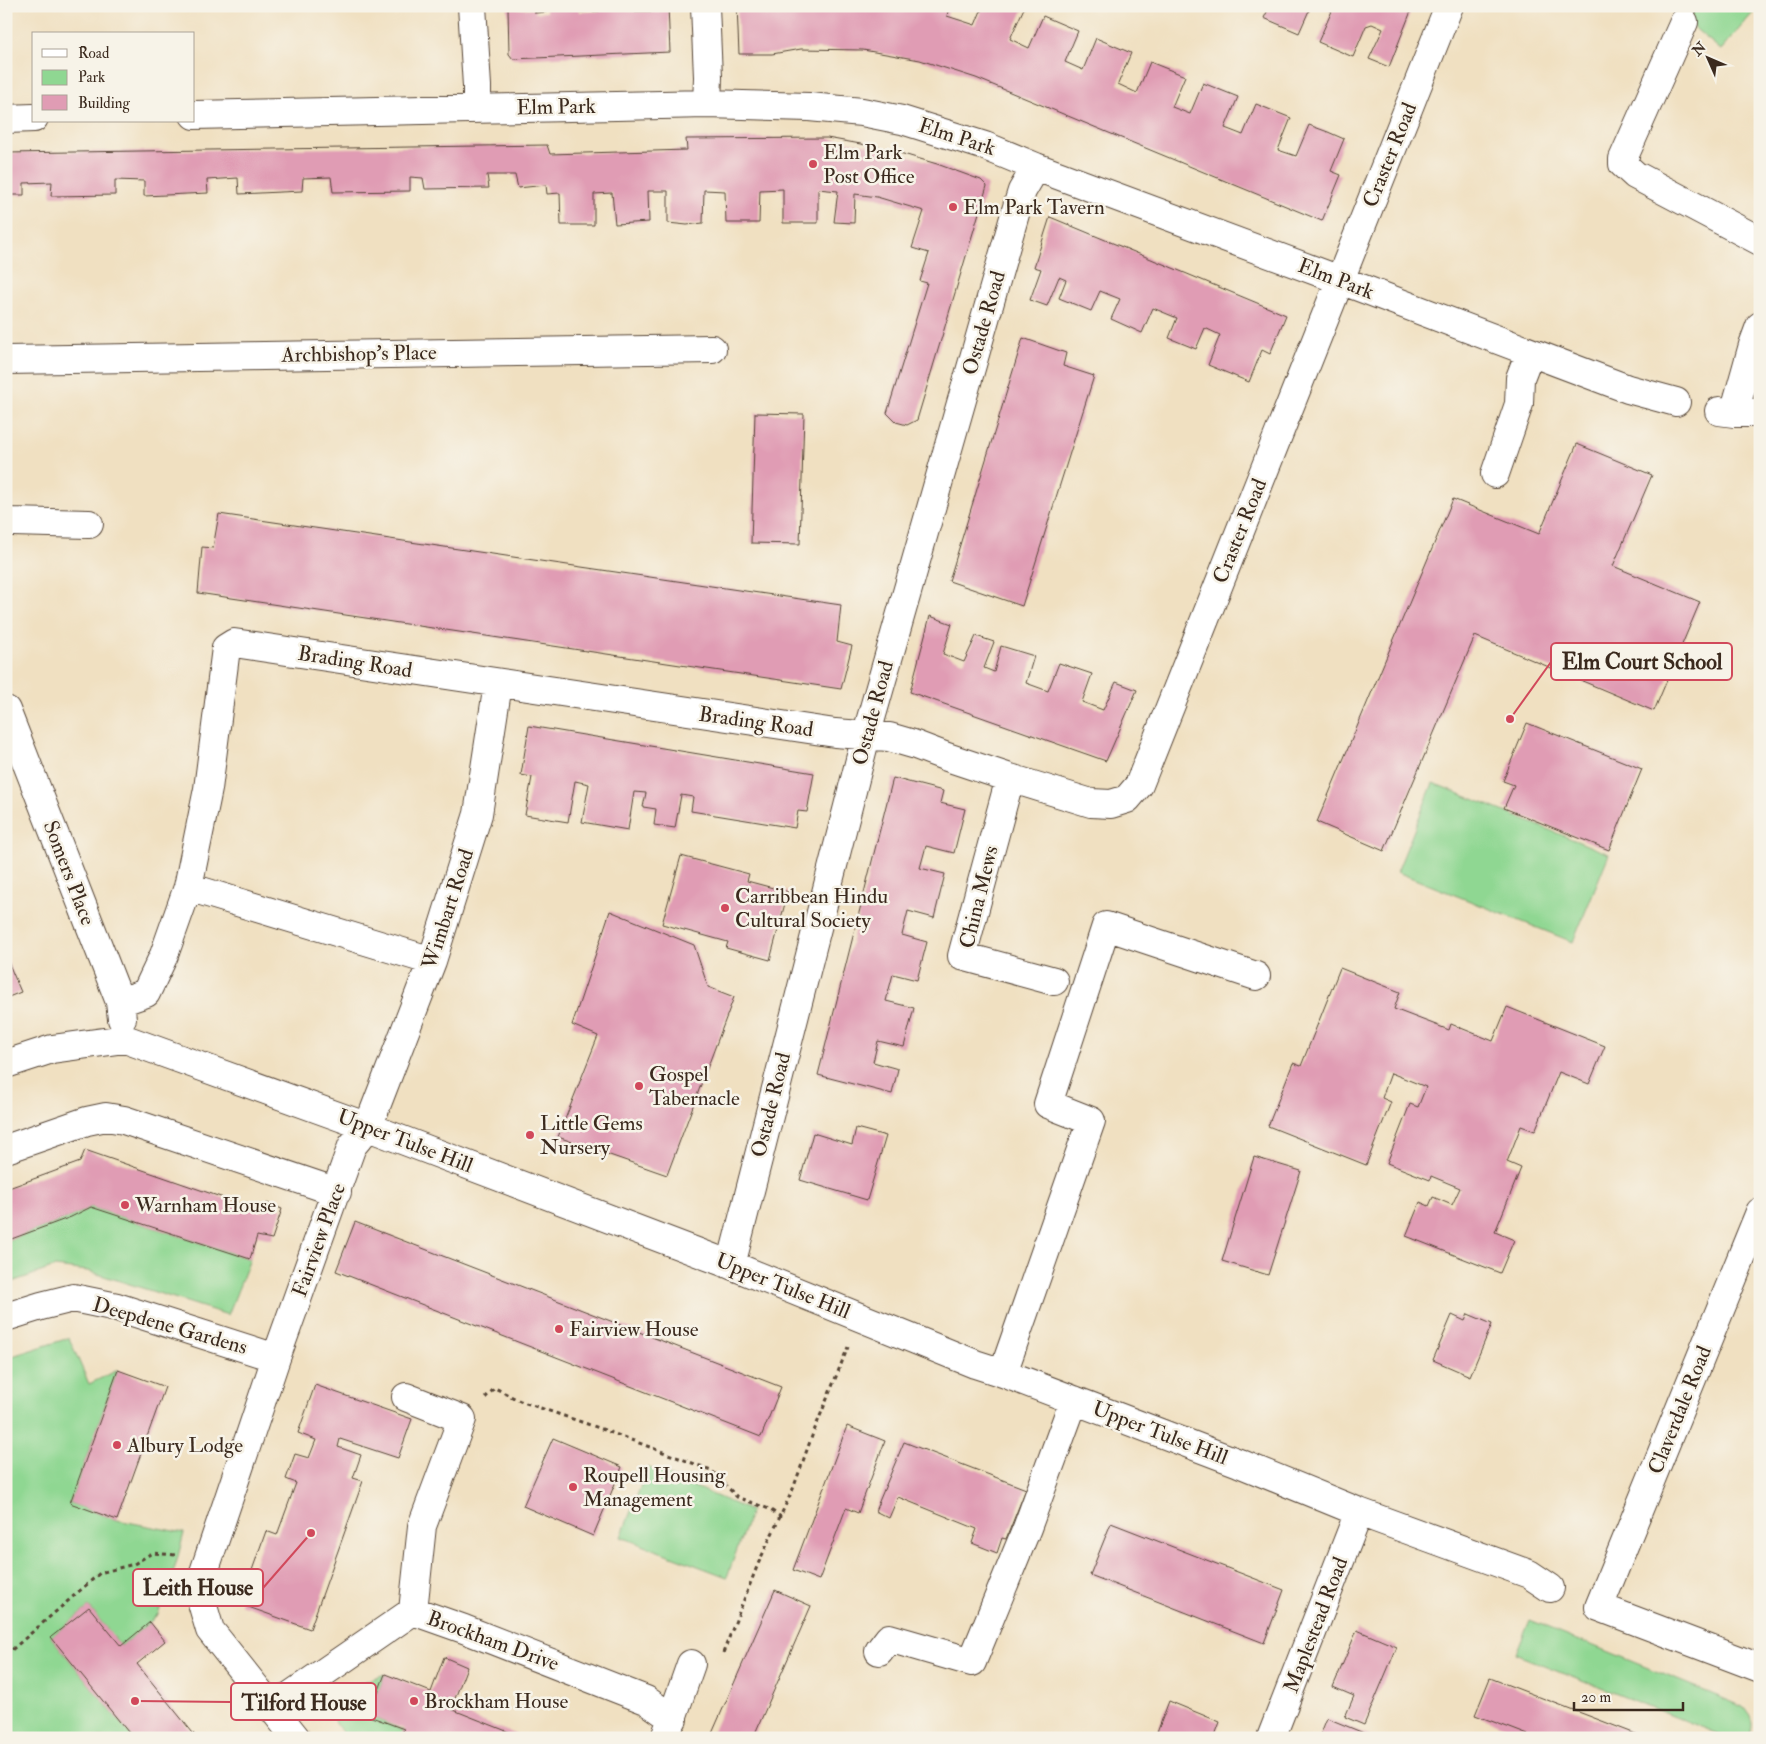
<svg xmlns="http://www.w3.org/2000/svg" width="1766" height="1744" viewBox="0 0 1766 1744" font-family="'IM FELL Double Pica',serif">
	<rect width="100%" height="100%" fill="#f7f3e8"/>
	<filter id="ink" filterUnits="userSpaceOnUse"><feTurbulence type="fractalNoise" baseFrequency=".02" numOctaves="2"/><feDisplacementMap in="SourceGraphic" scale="10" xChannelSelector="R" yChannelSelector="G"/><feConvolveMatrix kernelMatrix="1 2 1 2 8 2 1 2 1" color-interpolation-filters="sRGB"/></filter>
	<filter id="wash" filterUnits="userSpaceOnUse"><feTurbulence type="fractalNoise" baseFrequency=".0096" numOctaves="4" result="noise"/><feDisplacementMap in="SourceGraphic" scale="20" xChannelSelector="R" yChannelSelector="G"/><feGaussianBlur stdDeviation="1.12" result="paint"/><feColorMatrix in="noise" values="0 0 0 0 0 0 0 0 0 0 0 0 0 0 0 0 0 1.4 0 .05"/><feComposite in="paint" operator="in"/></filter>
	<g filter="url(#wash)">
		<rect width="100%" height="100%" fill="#f0e0c1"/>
		<!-- green -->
		<path fill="#8fd792" stroke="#658058" d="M1668,6H1759L1721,50Z
			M1433,783L1609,854L1573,942L1397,872Z
			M91,1207L250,1259L228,1315L88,1271L55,1267L6,1284V1241L71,1217Z
			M69,1338L89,1384L118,1370L70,1503L117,1520L184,1533L176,1564L158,1614L150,1622L121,1646L89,1607L51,1637L133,1738H6V1358Z
			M648,1467L751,1511L727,1577L621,1537Z
			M1530,1620L1744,1707C1753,1717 1754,1726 1749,1738H1728L1516,1654Z
			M385,1674L369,1716L421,1738H346L331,1716L334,1692Z"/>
		<g id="blocks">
			<!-- building -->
			<path fill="#e09cb4" d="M546,6H580V12L599,11L598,6H634V11H651V6H668L670,52L513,59L509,54L508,8L535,9V13L546,12Z
				M737,6H905L910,8L911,6H949L947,16L975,25L983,6H1019L1024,8L1010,39L1029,48L1043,16L1078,31L1065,62L1083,70L1096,38L1131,53L1118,84L1137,93L1150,62L1185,76L1172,107L1190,114L1203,83L1238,97L1225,128L1243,135L1256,104L1291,118L1278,150L1296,156L1309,125L1328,132L1344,139L1331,171L1341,175L1322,221L976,78L920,60L863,50L801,49L772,54H739Z
				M1270,6H1311L1299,33L1264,18Z
				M1322,6H1413L1389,67L1369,59L1383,29L1372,24L1366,26L1353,57L1318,42L1332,11Z
				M827,138L883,148L937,164L981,180L987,186L917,420L907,425L896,422L887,413L927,283L920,281L929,253L912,248L924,211L877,197L855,194L854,223L834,222L838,191L818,189V223H783V189L760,190L759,223H726L725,191L704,190L703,223L687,225L668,223V191H648L649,222L615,224L612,193L594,194V225H561L560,193L547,194L546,185L518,188L515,175H487L489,188L425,189L423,178L410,177V191L333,192L331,177L303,178L302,191L239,194L238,178L207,180L208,193L144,196V181L115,180V195L51,196L52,182L24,183V195H6V153L547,145L550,154L687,150L686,139Z
				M1050,217L1286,315L1270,354L1262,350L1249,382L1208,365L1220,335L1205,328L1196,349L1169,338L1177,318L1153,308L1142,333L1111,319L1120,299L1100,291L1091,311L1059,298L1066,280L1059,277L1047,306L1030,300L1041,269L1034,267Z
				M1023,338L1066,353L1063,366L1094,376L1022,606L949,581Z
				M755,413L804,414L800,544L751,543Z
				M1577,444L1652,475L1613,566L1700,602L1654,711L1475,636L1384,851L1317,822L1453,499L1539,534Z
				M219,514L841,605L837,642L852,646L841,689L198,593L202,547L213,548Z
				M930,616L952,624L943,654L964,662L976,636L994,642L984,668L994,672L1001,646L1034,656L1026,683L1048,691L1059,663L1092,674L1082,702L1103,710L1116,682L1137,690L1106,761L910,692Z
				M1527,723L1642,769L1609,850L1504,808L1514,785L1503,781Z
				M529,726L814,773L807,812L798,811L795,828L691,811L693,797L681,795L675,828L654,825L656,809L643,807L646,793L634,792L628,830L582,822L589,784L575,781L568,822L525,815L532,777L521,775Z
				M893,778L943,791L940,803L965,809L954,853L926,846L920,868L945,874L934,918L908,911L902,935L927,942L917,980L893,974L886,1001L914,1008L904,1047L878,1041L873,1062L898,1069L892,1094L818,1075Z
				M681,856L749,874L747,881L788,892L770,960L726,948L728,942L662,924Z
				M610,911L694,945L708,987L734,997L667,1175L558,1137L598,1036L572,1025Z
				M6,957L21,992L6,998Z
				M1340,968L1400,992L1394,1009L1449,1030L1451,1024L1493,1041L1507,1007L1605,1046L1589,1084L1559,1072L1535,1131L1521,1126L1507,1162L1521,1168L1495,1232L1514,1240L1500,1273L1406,1236L1420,1202L1429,1206L1433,1197L1452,1205L1460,1188L1431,1176L1430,1180L1387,1163L1410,1104L1418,1107L1426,1087L1391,1073L1382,1098L1391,1102L1366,1165L1268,1126L1293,1063L1301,1066Z
				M856,1128L886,1136L867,1200L800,1180L813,1133L852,1145Z
				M85,1150L264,1212L267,1203L282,1209L272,1239L257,1236L250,1259L91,1207L71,1217L6,1241V1189L80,1162Z
				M1254,1157L1301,1171L1268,1275L1222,1261Z
				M355,1222L781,1387L761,1437L336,1271Z
				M1468,1314L1492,1324L1470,1376L1433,1360L1452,1315L1465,1321Z
				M118,1370L165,1387L117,1520L70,1503Z
				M315,1385L412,1419L398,1458L340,1439L338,1447L361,1455L353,1478L363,1481L310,1629L240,1604L266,1531L277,1535L296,1483L286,1479L295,1454L309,1458L316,1440L298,1433Z
				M847,1426L885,1441L858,1513L846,1508L819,1580L793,1570Z
				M553,1438L622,1467L593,1536L523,1506Z
				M904,1442L1026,1489L1006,1539L1002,1538L997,1553L972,1543L977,1529L898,1497L889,1518L875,1511Z
				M1111,1523L1284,1590L1264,1643L1090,1575Z
				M775,1590L811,1606L753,1738H710Z
				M89,1607L121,1646L150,1622L165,1641L137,1664L197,1738H133L51,1637Z
				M1357,1630L1397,1647L1364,1725L1345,1717L1354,1696L1333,1687Z
				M444,1657L467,1667L451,1709L524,1738H408L401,1735L404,1729L369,1716L385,1674L431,1692Z
				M1490,1678L1628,1731L1646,1738H1536L1510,1728L1475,1715Z
				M1169,1701L1220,1722L1214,1738H1155Z
				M1327,1718L1371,1736L1370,1738H1319Z"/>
		</g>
	</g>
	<g filter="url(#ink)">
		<use href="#blocks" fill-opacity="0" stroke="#564536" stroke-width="1"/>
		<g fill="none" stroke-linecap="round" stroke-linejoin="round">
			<!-- minor casing -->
			<g stroke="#564536" stroke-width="30">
				<path id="minor" d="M472,6L477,86V108
					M705,6L708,77L707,104
					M1684,22L1623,159V164L1635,175L1760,241
					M194,115L707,104L809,107L862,112L902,120L985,146L1036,167L1340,280L1628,389L1676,402
					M6,119L34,118
					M6,360L712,349
					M1719,411L1734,413L1753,345L1760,326
					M1734,413H1760
					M1495,474L1519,404L1520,378L1530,352
					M6,521L12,522L89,524
					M6,710L120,1002L122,1019
					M1010,778L962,956L1054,981
					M188,887L432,961
					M120,1002L146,993L164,955L188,887L208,789L226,648L234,643L835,733L889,737L913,744L947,757L1010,778L1091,803L1111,804L1127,799L1139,785L1449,6
					M6,1064L52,1049L125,1039L368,1127L731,1265L975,1364L1003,1373L1239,1463L1359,1512L1529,1574L1550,1588
					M6,1149L87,1121L106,1117L124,1120L337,1192
					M1760,1212L1599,1607L1760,1668
					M731,1265L866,736L1017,207L1022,191L1036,167
					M6,1317L41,1306L73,1298L117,1307L276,1358
					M1003,1373L1091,1121L1048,1104L1106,926L1256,976
					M406,1397L462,1419L422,1526L413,1611
					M879,1651L889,1638L972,1662L1027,1528L1074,1400
					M272,1708L413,1611L464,1629L646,1700L673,1719
					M296,1738L210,1630L200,1596L203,1575L276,1358L352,1146L368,1127L432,961L478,814L498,684
					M665,1738L691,1664
					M1271,1738L1359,1512"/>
			</g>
			<!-- path -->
			<path stroke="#564536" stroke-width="3" stroke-dasharray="4 4" stroke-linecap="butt" d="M485,1398L495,1388L520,1401L599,1428L711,1470L737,1497L769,1509L781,1517
				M723,1653L758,1564L793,1489L812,1436L848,1347
				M6,1655L100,1573L134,1564L152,1553L176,1555"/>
			<!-- minor -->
			<use href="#minor" stroke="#fff" stroke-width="28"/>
		</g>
	</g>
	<!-- markers -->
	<g fill="#d1495b" stroke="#f7f3e8" stroke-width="2">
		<circle cx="813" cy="164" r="5"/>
		<circle cx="953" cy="207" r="5"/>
		<circle cx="725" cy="908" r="5"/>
		<circle cx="639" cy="1086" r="5"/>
		<circle cx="530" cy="1135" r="5"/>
		<circle cx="125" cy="1205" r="5"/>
		<circle cx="559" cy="1329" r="5"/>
		<circle cx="117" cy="1445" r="5"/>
		<circle cx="573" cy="1487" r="5"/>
		<circle cx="414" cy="1701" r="5"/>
	</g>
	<g text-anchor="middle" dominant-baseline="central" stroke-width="5" stroke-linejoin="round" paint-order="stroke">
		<!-- street labels -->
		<g font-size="21" fill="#3b2a1e" stroke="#f7f3e8">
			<text transform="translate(556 107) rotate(-1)">Elm Park</text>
			<text transform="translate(957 137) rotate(18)">Elm Park</text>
			<text transform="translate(1390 155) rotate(-68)">Craster Road</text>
			<text transform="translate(1336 279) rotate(21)">Elm Park</text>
			<text transform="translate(984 323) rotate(-74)">Ostade Road</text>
			<text transform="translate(359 354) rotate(-1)">Archbishop's Place</text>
			<text transform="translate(1240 531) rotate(-68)">Craster Road</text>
			<text transform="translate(355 662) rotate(9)">Brading Road</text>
			<text transform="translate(873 713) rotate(-75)">Ostade Road</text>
			<text transform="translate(756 722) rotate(8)">Brading Road</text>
			<text transform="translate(69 873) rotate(69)">Somers Place</text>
			<text transform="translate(979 897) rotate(-76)">China Mews</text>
			<text transform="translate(448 909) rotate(-72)">Wimbart Road</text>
			<text transform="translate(771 1105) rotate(-76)">Ostade Road</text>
			<text transform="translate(405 1141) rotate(21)">Upper Tulse Hill</text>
			<text transform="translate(319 1240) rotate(-70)">Fairview Place</text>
			<text transform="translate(783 1286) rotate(22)">Upper Tulse Hill</text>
			<text transform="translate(170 1326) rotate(16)">Deepdene Gardens</text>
			<text transform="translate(1680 1410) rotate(-68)">Claverdale Road</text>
			<text transform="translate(1160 1433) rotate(21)">Upper Tulse Hill</text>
			<text transform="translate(1316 1625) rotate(-69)">Maplestead Road</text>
			<text transform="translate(493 1641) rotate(20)">Brockham Drive</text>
		</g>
		<!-- poi labels -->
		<g font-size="21" fill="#3b2a1e" stroke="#f7f3e8" text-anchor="start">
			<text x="823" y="152">Elm Park<tspan x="823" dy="24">Post Office</tspan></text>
			<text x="963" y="207">Elm Park Tavern</text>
			<text x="735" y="896">Carribbean Hindu<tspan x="735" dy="24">Cultural Society</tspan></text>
			<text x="649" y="1074">Gospel<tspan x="649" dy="24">Tabernacle</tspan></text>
			<text x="540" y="1123">Little Gems<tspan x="540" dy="24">Nursery</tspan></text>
			<text x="135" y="1205">Warnham House</text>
			<text x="569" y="1329">Fairview House</text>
			<text x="127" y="1445">Albury Lodge</text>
			<text x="583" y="1475">Roupell Housing<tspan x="583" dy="24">Management</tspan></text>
			<text x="424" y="1701">Brockham House</text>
		</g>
	</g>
	<!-- callouts -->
	<path fill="none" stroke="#d1495b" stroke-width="2" d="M1510 719L1551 662M311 1533L263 1588M135 1701L231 1702"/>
	<g fill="#d1495b" stroke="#f7f3e8" stroke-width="2">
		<circle cx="1510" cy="719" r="5"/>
		<circle cx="311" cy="1533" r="5"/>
		<circle cx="135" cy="1701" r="5"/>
	</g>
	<g fill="#f7f3e8" stroke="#d1495b" stroke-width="2">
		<rect x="1551" y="643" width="181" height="37" rx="5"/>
		<rect x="133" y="1569" width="130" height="37" rx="5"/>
		<rect x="231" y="1683" width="145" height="37" rx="5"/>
	</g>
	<g font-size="22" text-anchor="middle" font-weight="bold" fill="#3b2a1e">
		<text x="1642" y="669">Elm Court School</text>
		<text x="198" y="1595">Leith House</text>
		<text x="304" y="1710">Tilford House</text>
	</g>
	<!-- margin -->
	<rect width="1766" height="1744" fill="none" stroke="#f7f3e8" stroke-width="25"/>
	<!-- legend -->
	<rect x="32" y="32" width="162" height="90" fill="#f7f3e8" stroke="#aca397"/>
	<rect x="42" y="49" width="25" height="8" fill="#ffffff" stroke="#aca397"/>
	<text x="78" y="58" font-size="15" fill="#3b2a1e">Road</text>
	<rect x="42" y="70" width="25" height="15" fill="#8fd792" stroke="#aca397"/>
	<text x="78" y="82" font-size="15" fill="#3b2a1e">Park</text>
	<rect x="42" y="95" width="25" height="15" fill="#e09cb4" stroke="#aca397"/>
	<text x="78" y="108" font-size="15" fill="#3b2a1e">Building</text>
	<!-- north arrow -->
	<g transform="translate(1708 58) rotate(315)" stroke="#f7f3e8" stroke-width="4" paint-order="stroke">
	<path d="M0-4L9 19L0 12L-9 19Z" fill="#3b2a1e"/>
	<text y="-8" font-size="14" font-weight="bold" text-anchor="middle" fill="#3b2a1e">N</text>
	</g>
	<!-- scale -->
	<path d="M1574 1702v8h109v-8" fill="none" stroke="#3b2a1e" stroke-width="2.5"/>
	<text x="1581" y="1702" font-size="15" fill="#3b2a1e" stroke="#f7f3e8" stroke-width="4" paint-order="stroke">20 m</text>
</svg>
